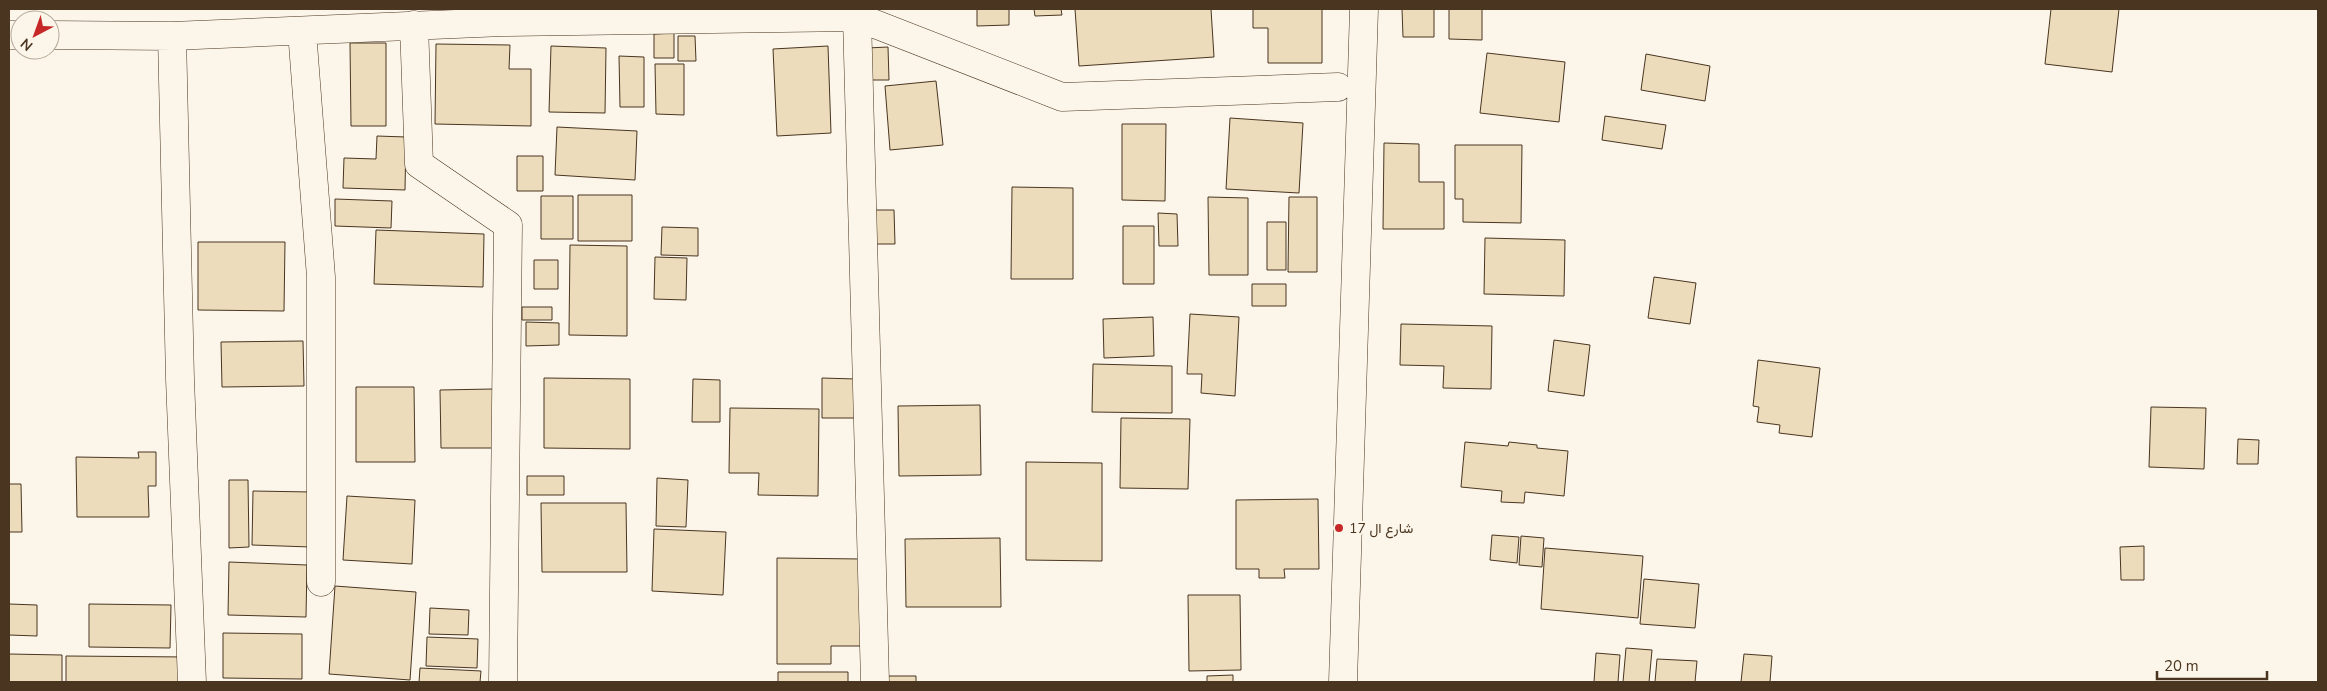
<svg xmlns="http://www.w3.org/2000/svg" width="2327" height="691" viewBox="0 0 2327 691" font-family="'Nunito Sans',Vazirmatn,sans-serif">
	<rect width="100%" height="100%" fill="#fbf6e9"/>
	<!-- building -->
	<path fill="#ecdcbc" stroke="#4a3520" d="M977,9H1009V25L977,26Z
		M1034,9H1061L1062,15L1035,16Z
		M1075,9H1211L1214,57L1079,66Z
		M1253,9H1322V63H1268V28H1253Z
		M1402,9H1434V37H1403Z
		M1449,9H1482V40L1449,39Z
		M2051,9H2119L2112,72L2045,64Z
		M674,33V58H654V34Z
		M678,36H695L696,61H678Z
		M350,43H386V126H351Z
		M436,44L510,45L509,69H531V126L435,124Z
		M551,46L606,48L605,113L549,112Z
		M828,46L831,133L777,136L773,49Z
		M888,47L889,80H868L867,48Z
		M1487,53L1565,62L1559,122L1480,113Z
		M1646,54L1710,66L1705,101L1641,90Z
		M619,56L644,57V107H620Z
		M655,64H684V115L656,114Z
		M936,81L943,145L890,150L885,86Z
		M1605,116L1666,125L1662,149L1602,140Z
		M1230,118L1303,123L1299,193L1226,189Z
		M1122,124H1166L1165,201L1122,200Z
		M557,127L637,131L635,180L555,175Z
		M377,136L406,137L405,190L343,188L344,158L376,159Z
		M1384,143L1419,144V182H1444V229H1383Z
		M1455,145H1522L1521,223L1463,222V199H1455Z
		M517,156H543V191H517Z
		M1012,187L1073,188V279H1011Z
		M578,195H632V241H578Z
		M541,196H573V239H541Z
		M1208,197L1248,198V275H1209Z
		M1289,197H1317V272H1288Z
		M335,199L392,201L391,228L335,226Z
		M875,210H894L895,244H876Z
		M1158,213L1177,214L1178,246H1159Z
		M1267,222H1286V270H1267Z
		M1123,226H1154V284H1123Z
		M662,227L698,228V256L661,255Z
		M376,230L484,234L483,287L374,284Z
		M1485,238L1565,240L1564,296L1484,294Z
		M198,242H285L284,311L198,310Z
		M570,245L627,246V336L569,335Z
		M655,257L687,258L686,300L654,299Z
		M534,260H558V289H534Z
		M1654,277L1696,283L1690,324L1648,318Z
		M1252,284H1286V306H1252Z
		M522,307H552V320H522Z
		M1190,314L1239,317L1235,396L1201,393L1202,374H1187Z
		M1153,317L1154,356L1104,358L1103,319Z
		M526,322L559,323V345L526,346Z
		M1401,324L1492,326L1491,389L1443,388L1444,366L1400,365Z
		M1554,340L1590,345L1584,396L1548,391Z
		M303,341L304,386L222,387L221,342Z
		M1758,360L1820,368L1812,437L1779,433L1780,425L1757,422L1759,407L1753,406Z
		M1093,364L1172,366V413L1092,412Z
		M544,378L630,379V449L544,448Z
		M822,378L856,379L855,418H822Z
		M693,379L720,380V422H692Z
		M356,387H414L415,462H356Z
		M493,389V448H441L440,390Z
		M980,405L981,475L899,476L898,406Z
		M2151,407L2206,408L2204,469L2149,467Z
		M730,408L819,409L818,496L758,495L759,473H729Z
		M1121,418L1190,419L1188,489L1120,488Z
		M2238,439L2259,440L2258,464H2237Z
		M1465,442L1508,446L1509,442L1537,445V448L1568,451L1564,496L1525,492L1524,503L1501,502L1502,491L1461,487Z
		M138,452H156V486H148L149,517H77L76,457L139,458Z
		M1026,462L1102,463V561L1026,560Z
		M527,476H564V495H527Z
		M657,478L688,480L686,527L656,526Z
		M229,480H248L249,547L229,548Z
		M9,484H21L22,532H9Z
		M253,491L312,492L311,547L252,545Z
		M347,496L415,500L412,564L343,560Z
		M1318,499L1319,569H1284L1285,578H1259V569H1236V500Z
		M541,503H626L627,572H542Z
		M654,529L726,532L723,595L652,591Z
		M1492,535L1519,537L1517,563L1490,560Z
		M1521,536L1544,538L1542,567L1519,565Z
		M1000,538L1001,607H906L905,539Z
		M2144,546V580H2121L2120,547Z
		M1545,548L1643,556L1638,618L1541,609Z
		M777,558L862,559V646H831V664H777Z
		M229,562L307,565L306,617L228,615Z
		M1644,579L1699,584L1695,628L1640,624Z
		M335,586L416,592L410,680L329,674Z
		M1188,595H1240L1241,670L1189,671Z
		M9,604L37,605V636L9,635Z
		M89,604L171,605L170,648L89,647Z
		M430,608L469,610L468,635L429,634Z
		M223,633L302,634V679L223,678Z
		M427,637L478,639L477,668L426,666Z
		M1626,648L1652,650L1649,682H1623Z
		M1596,653L1620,655L1618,682H1594Z
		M9,654L62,655V682H9Z
		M1744,654L1772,656L1770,682H1741Z
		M66,656L189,657V682H66Z
		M1657,659L1697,661L1695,682H1655Z
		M420,668L481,671L480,682H419Z
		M778,672H848V682H778Z
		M1233,675V682H1207V676Z
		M886,676H916V682H886Z"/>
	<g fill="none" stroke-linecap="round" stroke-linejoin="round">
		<!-- minor casing -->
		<g stroke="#4a3520" stroke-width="29">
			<path id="minor" d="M857,17L875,682
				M414,25L419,164L508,225L503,682
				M302,31L321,277V582
				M9,35H20
				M50,35L172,36L503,22L857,17L1062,97L1338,87
				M172,36L180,379L192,682
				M1343,682L1364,9"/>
		</g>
		<!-- minor -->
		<use href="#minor" stroke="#fbf6e9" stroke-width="28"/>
	</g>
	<!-- markers -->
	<circle fill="#c62828" stroke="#fbf6e9" stroke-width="2" cx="1339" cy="528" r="5"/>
	<g text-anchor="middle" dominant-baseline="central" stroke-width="4" stroke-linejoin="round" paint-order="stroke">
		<!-- poi labels -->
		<g font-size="14" fill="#4a3520" stroke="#fbf6e9" text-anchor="start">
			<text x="1349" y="528">شارع ال 17</text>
		</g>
	</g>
	<!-- border -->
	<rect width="2327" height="691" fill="none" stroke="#4a3520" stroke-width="20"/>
	<!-- north arrow -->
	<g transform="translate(35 35) rotate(221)"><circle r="24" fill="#fbf6e9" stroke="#b4a999"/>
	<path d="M0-4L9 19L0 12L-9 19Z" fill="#c62828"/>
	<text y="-8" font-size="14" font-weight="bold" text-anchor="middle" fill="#4a3520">N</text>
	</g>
	<!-- scale -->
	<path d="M2157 671v8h110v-8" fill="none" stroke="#4a3520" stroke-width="2.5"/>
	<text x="2164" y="671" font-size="15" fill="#4a3520" stroke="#fbf6e9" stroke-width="4" paint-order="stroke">20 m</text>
</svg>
